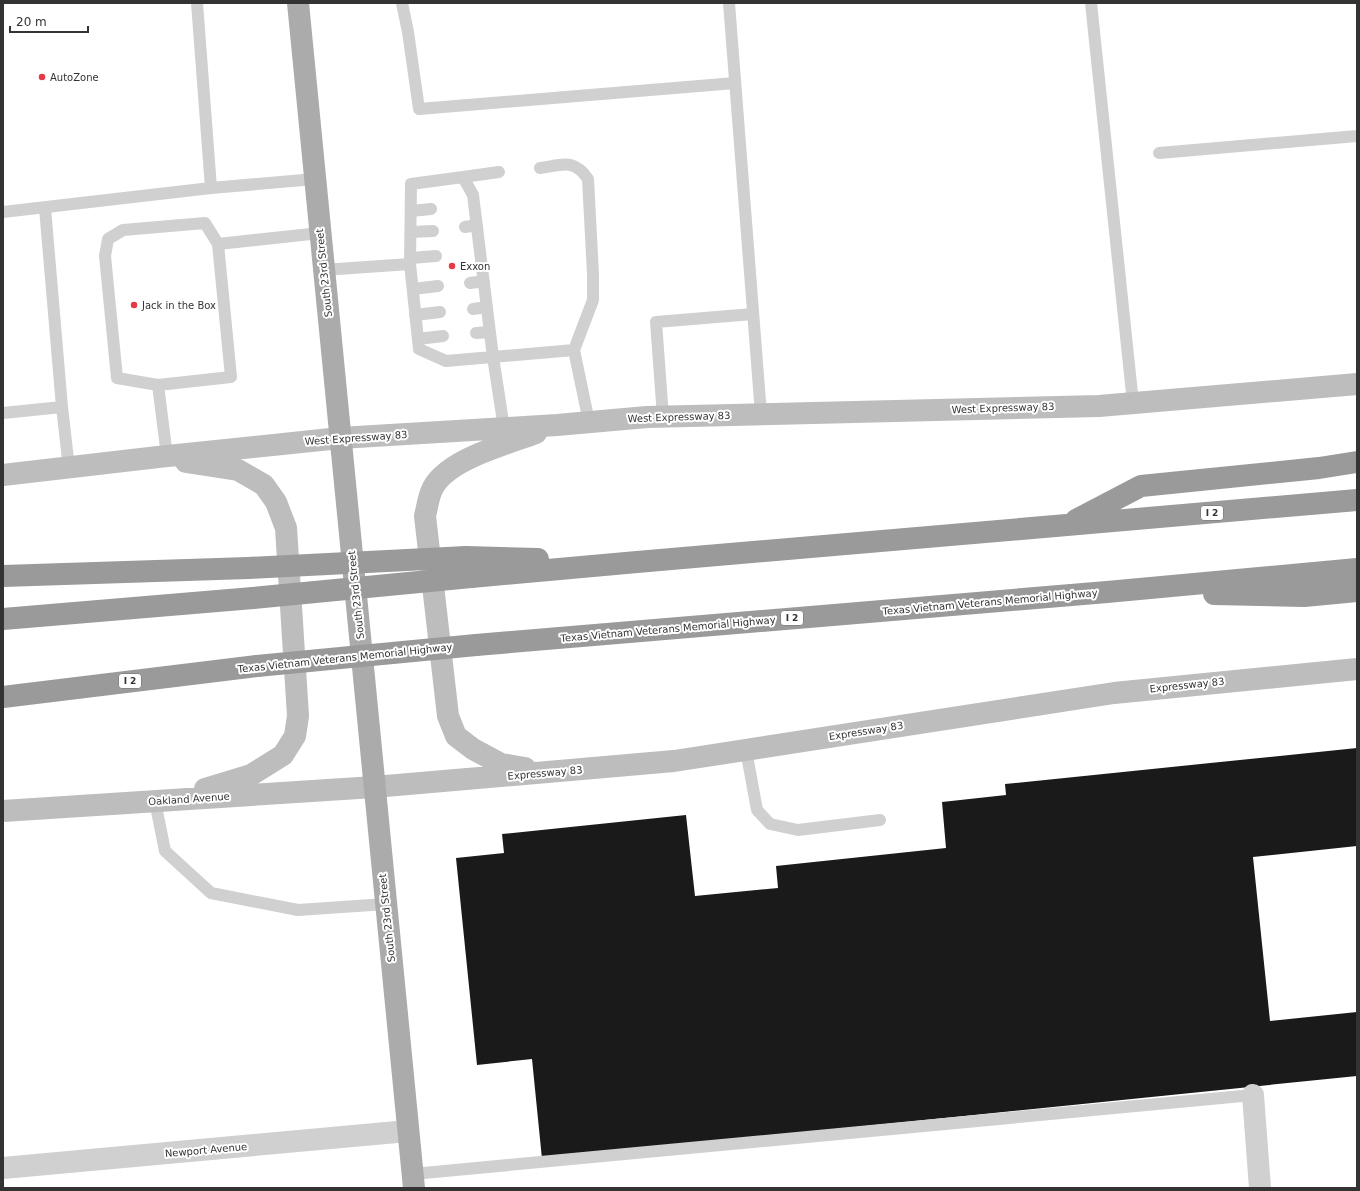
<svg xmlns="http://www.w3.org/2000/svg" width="1360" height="1191" viewBox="0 0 1360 1191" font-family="'DejaVu Sans',sans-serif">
	<rect width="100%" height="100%" fill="#fff"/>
	<!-- building -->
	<path fill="#1a1a1a" d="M1357,748V846L1253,857L1270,1021L1357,1012V1076L542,1159L532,1059L477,1065L456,858L504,853L502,834L686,815L695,896L778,888L776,866L946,848L942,802L1006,795L1005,784Z"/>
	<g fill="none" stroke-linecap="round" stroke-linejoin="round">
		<!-- lane -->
		<path stroke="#d0d0d0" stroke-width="12" d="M197,3L211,188L315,179
			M402,3L408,32L419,109L735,83
			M729,3L761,414
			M1091,3L1133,403
			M1159,153L1357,136
			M540,168C562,165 574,158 588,179L593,274V300L574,350L589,422
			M463,177L499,172
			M411,211L431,209
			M3,212L211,188
			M465,227L477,225
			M411,232L433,231
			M411,258L436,256
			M410,264L411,184L463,177L473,195L493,357L504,428
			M323,270L410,264L419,349L446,361L574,350
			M470,283L484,281
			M413,289L438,286
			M473,309L487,307
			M415,315L440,312
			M476,333L490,332
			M418,339L443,336
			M158,385L117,378L105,256L108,239L123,230L205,223L218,244
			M62,407L69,468
			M3,413L62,407L45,208
			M663,417L656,322L753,314
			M167,456L158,385L231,377L218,244L320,233
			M746,750L757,810L770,824L798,830L880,820
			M155,801L165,851L211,893L298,910L386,904
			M413,1174L1253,1095"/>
		<!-- street -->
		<path stroke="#d0d0d0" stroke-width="22" d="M1253,1095L1260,1188
			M3,1168L408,1131"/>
		<!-- secondary -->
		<path stroke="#bdbdbd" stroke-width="22" d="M186,462L238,470L264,485L276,502L286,528L298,716L295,736L283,755L251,775L205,789
			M3,475L158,457L340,438L557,425L647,417L1099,406L1357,384
			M525,768L501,764L473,749L456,736L448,716L425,516C427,508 428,500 431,492C443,460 505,445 536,433
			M3,811L374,787L674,761L1114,693L1357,669"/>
		<!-- primary -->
		<path stroke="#ababab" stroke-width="22" d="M298,3L414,1188"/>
		<!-- highway -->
		<path stroke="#9a9a9a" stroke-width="22" d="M1076,520L1141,486L1319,468L1357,462
			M466,557L538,559
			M3,576L248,568
			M471,577L637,562L1357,500
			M1214,594L1304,596L1357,591
			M3,619L253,598
			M476,645L1107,592L1357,569
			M3,697L257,666"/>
		<!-- highway-bridge -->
		<path stroke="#9a9a9a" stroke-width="22" d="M248,568L466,557
			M253,598L471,577
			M257,666L476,645"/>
	</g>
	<!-- markers -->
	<g fill="#e63946" stroke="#fff" stroke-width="1.5">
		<circle cx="42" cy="77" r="4"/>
		<circle cx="452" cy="266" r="4"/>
		<circle cx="134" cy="305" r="4"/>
	</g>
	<g text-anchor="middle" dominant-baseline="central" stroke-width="4" stroke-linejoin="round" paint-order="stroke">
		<!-- shield labels -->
		<g fill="#fff" stroke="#707070" stroke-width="1">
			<rect x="1201" y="506" width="22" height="14" rx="3"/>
			<rect x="781" y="611" width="22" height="14" rx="3"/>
			<rect x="119" y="674" width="22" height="14" rx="3"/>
		</g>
		<g font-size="9" font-weight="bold" fill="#333">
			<text x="1212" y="513">I 2</text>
			<text x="792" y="618">I 2</text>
			<text x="130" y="681">I 2</text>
		</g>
		<!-- poi labels -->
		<g font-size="10" fill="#333" stroke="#fff" text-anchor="start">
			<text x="50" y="77">AutoZone</text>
			<text x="460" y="266">Exxon</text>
			<text x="142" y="305">Jack in the Box</text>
		</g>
		<!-- street labels -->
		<g font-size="10" fill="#333" stroke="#fff">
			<text transform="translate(324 273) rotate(-96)">South 23rd Street</text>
			<text transform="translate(1003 408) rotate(-2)">West Expressway 83</text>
			<text transform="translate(679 417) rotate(-2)">West Expressway 83</text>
			<text transform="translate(356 438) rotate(-4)">West Expressway 83</text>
			<text transform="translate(356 595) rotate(-96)">South 23rd Street</text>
			<text transform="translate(990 602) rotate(-5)">Texas Vietnam Veterans Memorial Highway</text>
			<text transform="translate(668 629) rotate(-5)">Texas Vietnam Veterans Memorial Highway</text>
			<text transform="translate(345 658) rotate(-6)">Texas Vietnam Veterans Memorial Highway</text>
			<text transform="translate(1187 685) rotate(-6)">Expressway 83</text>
			<text transform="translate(866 731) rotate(-9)">Expressway 83</text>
			<text transform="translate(545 773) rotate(-5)">Expressway 83</text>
			<text transform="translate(189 799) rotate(-4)">Oakland Avenue</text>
			<text transform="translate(387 918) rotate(-96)">South 23rd Street</text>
			<text transform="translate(206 1150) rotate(-5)">Newport Avenue</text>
		</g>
	</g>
	<!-- border -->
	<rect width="1360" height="1191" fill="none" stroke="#333333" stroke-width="8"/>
	<!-- scale -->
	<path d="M10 26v6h78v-6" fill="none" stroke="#333333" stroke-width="2"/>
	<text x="16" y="26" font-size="12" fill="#333333" stroke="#ffffff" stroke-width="3" paint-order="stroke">20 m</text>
</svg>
